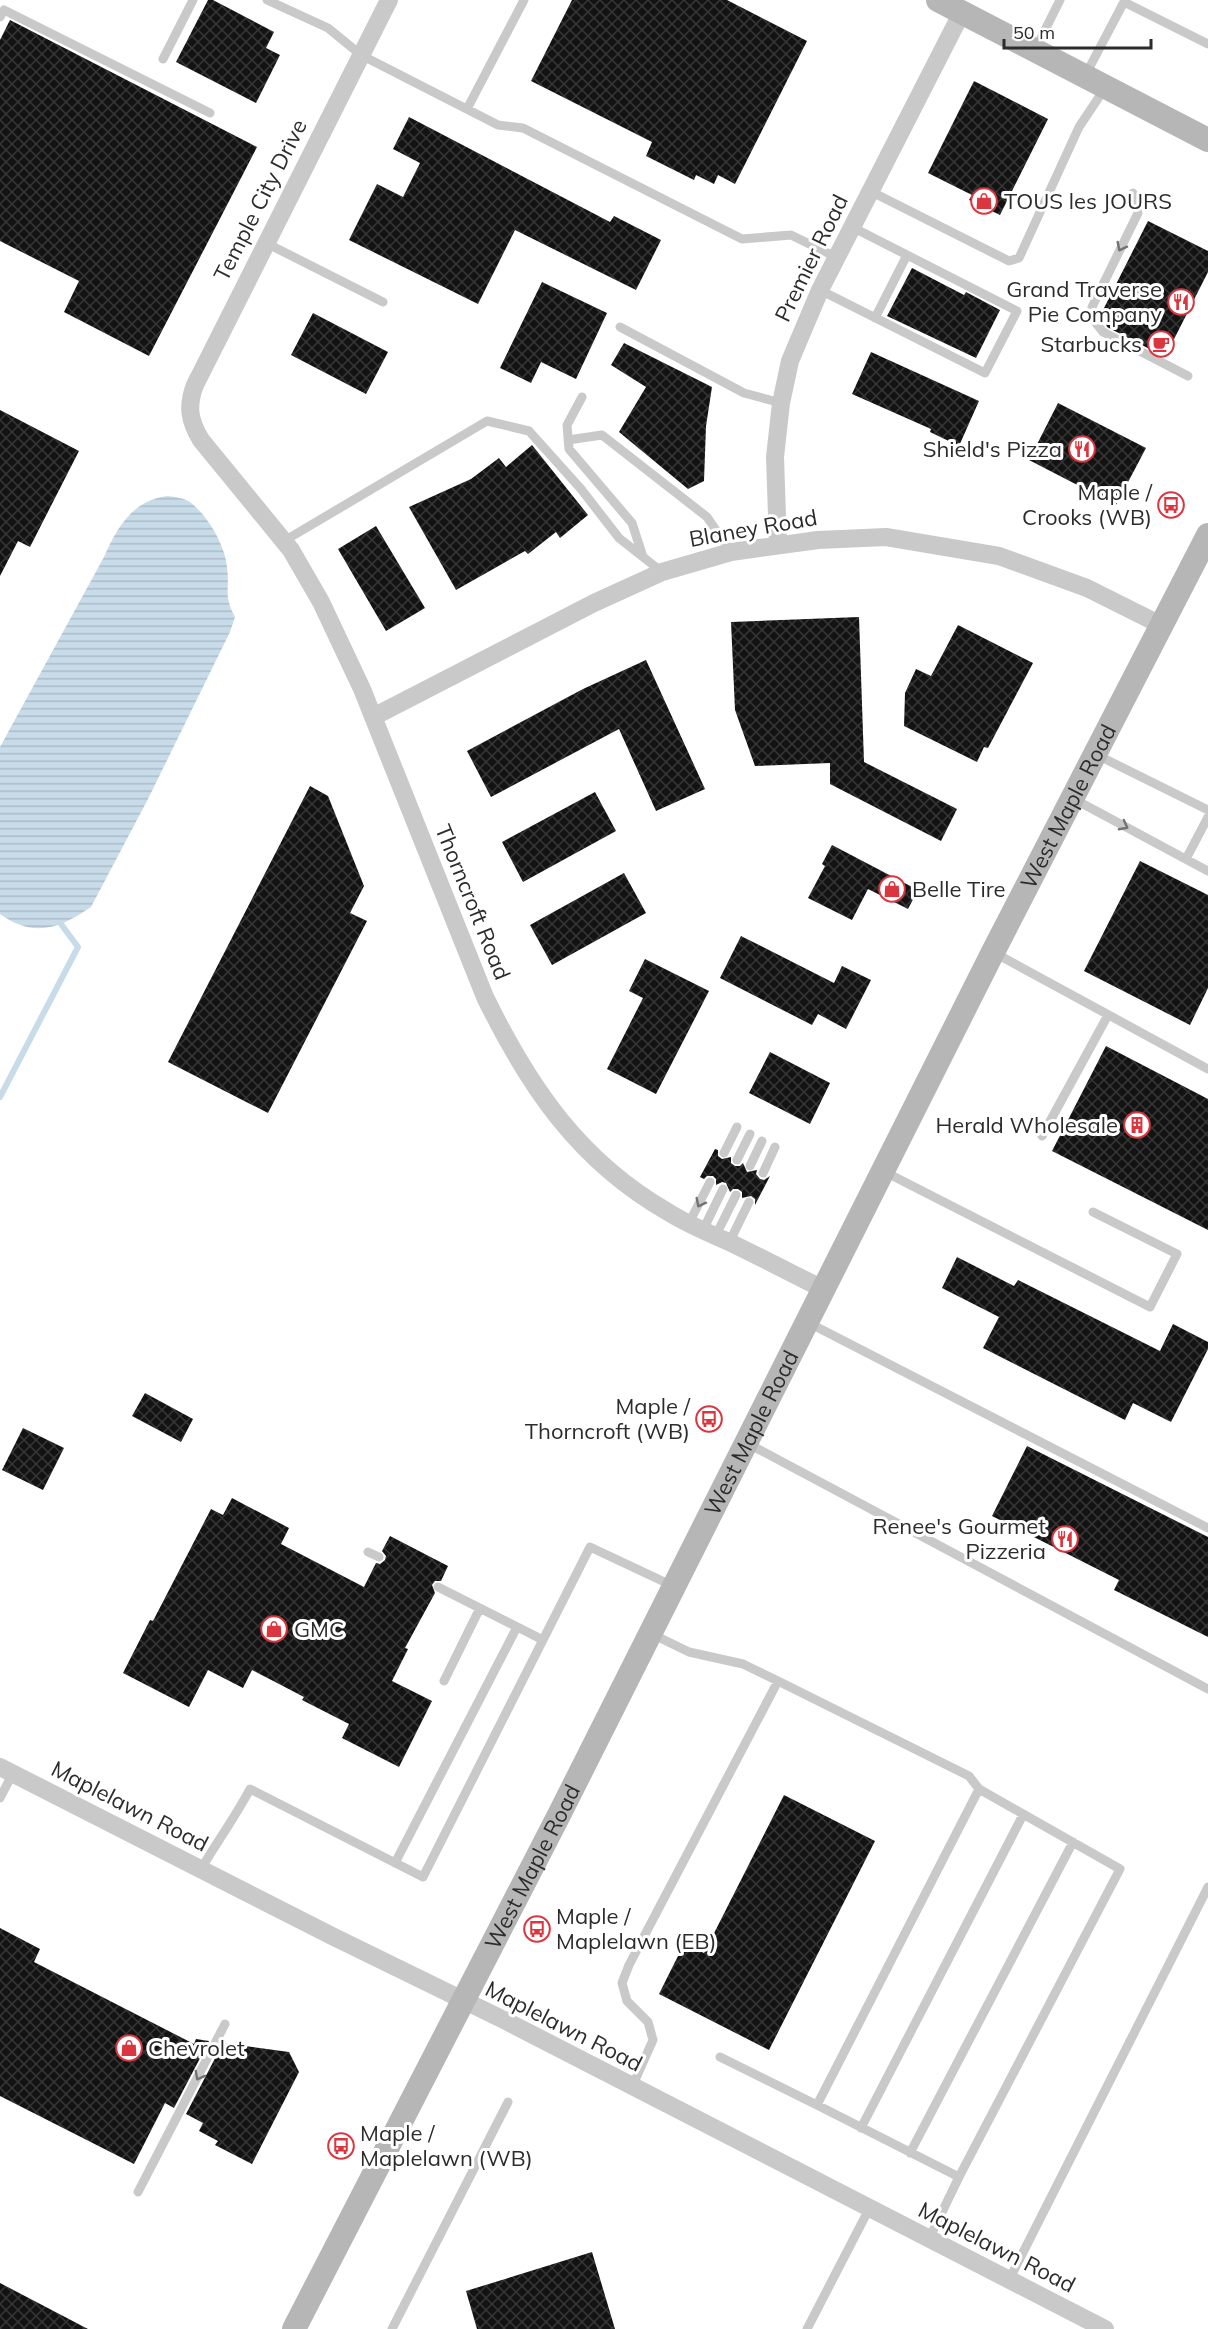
<svg xmlns="http://www.w3.org/2000/svg" width="1208" height="2329" viewBox="0 0 1208 2329" font-family="Mulish,sans-serif">
	<defs>
		<pattern id="water-rules" width="6" height="5" patternUnits="userSpaceOnUse" patternTransform="scale(1.5)"><rect width="6" height="5" fill="#c7dbe9"/><path d="M0 2.5h6" fill="none" stroke="#abbcc8"/></pattern>
		<pattern id="building-cross-hatch" width="8" height="8" patternUnits="userSpaceOnUse" patternTransform="scale(1.5)"><rect width="8" height="8" fill="#131313"/><path d="M0 0l8 8M0 8l8-8" fill="none" stroke="#363636"/></pattern>
	</defs>
	<rect width="100%" height="100%" fill="#fff"/>
	<!-- water -->
	<path fill="url(#water-rules)" d="M168,496C175,497 184,498 190,502C208,516 225,545 227,567C230,590 223,595 235,617L230,632L148,799L91,907C59,929 34,938 0,914V747L104,557C117,528 132,500 168,496Z"/>
	<g fill="none" stroke-linecap="round" stroke-linejoin="round">
		<!-- stream -->
		<path stroke="#c7dbe9" stroke-width="6" d="M0,1097L78,947L61,924"/>
	</g>
	<!-- building -->
	<path fill="url(#building-cross-hatch)" d="M208,0H213L274,32L266,48L280,55L256,103L176,62Z
		M572,0H727L807,41L735,184L718,175L714,184L696,175L694,180L646,156L652,142L531,81Z
		M10,20L257,147L149,356L64,312L79,281L0,241V40Z
		M974,81L1048,119L1000,215L969,200L972,195L928,173Z
		M409,117L610,222L614,216L661,240L636,290L515,230L478,304L349,240L377,184L403,197L420,163L393,149Z
		M1148,221L1208,251V272L1165,357L1107,327L1102,312Z
		M912,268L964,295L966,292L1000,310L976,358L887,316Z
		M542,282L607,313L576,379L541,362L531,383L500,368Z
		M313,313L388,352L366,394L291,355Z
		M624,343L712,387L706,426L704,481L688,489L619,432L646,387L611,365Z
		M871,352L979,401L959,446L930,432L931,429L852,394Z
		M1058,403L1146,448L1116,505L1029,460Z
		M0,410L79,451L30,547L18,541L0,576Z
		M532,445L588,515L560,538L556,532L528,554L525,551L456,590L409,507L471,479L499,458L506,467Z
		M376,526L425,608L386,631L338,549Z
		M859,617L864,762L957,809L941,841L830,784V763L755,766L735,710L731,622Z
		M958,625L1033,663L988,748L984,747L977,762L904,726L905,693L916,669L931,676Z
		M646,660L705,789L656,811L619,729L491,797L467,751L583,689Z
		M310,786L328,796L364,886L350,913L367,921L268,1113L168,1062Z
		M595,792L616,831L523,882L502,842Z
		M832,845L918,890L908,909L868,889L852,920L808,898L825,866L822,864Z
		M1140,861L1208,895V988L1190,1025L1084,971Z
		M624,873L646,913L552,965L530,925Z
		M741,936L834,983L842,966L871,980L846,1029L818,1014L812,1025L720,978Z
		M645,959L709,991L656,1094L607,1069L643,998L629,991Z
		M1106,1046L1208,1099V1230L1052,1151Z
		M770,1052L830,1083L810,1124L749,1093Z
		M715,1149L718,1150V1156L722,1159L731,1157V1163L735,1166H740L743,1163L747,1172L757,1170L756,1174L760,1179L764,1180L770,1176L755,1205V1199L751,1196L742,1198V1192L738,1189H733L730,1192L726,1183L722,1182L716,1185V1179L713,1176H707L704,1179L700,1177Z
		M957,1257L1014,1286L1018,1280L1160,1351L1173,1324L1208,1342V1349L1171,1422L1133,1403L1125,1420L983,1348L999,1317L942,1288Z
		M145,1393L193,1419L181,1442L132,1416Z
		M23,1428L64,1448L43,1490L2,1470Z
		M1027,1446L1208,1537V1637L1114,1590L1119,1580L992,1516Z
		M232,1498L289,1528L281,1544L364,1587L376,1563L380,1564L385,1560L386,1556L382,1551L390,1536L448,1566L441,1581H435L432,1585L435,1593L405,1648L408,1649L392,1681L432,1701L399,1767L342,1738L349,1724L302,1700L304,1697L252,1670L243,1688L208,1670L189,1707L123,1673L150,1620L153,1621L211,1509L223,1515Z
		M784,1795L875,1841L769,2050L659,1994L684,1944L704,1953Z
		M0,1928L40,1949L34,1962L194,2044L196,2039L209,2041L174,2108L165,2103L134,2164L0,2096Z
		M223,2043L289,2052L299,2072L252,2164L215,2145L218,2141L199,2131L203,2123L186,2114Z
		M592,2252L615,2329H477L466,2291Z
		M0,2283L88,2329H0Z"/>
	<g fill="none" stroke-linecap="round" stroke-linejoin="round">
		<!-- service -->
		<path stroke="#c9c9c9" stroke-width="9" d="M267,0L328,28L361,55L498,125L523,128L742,239L791,235L836,257
			M1124,2L1208,44
			M0,17L4,10L210,113
			M1035,50L1060,0
			M163,59L193,0
			M1085,76L1125,0
			M467,109L524,0
			M870,191L1009,261L1019,258L1079,127L1105,88
			M1133,193L1138,213L1092,307L1095,322L1103,332L1188,376
			M266,243L383,302
			M820,290L985,373L1017,311L852,227
			M875,318L907,255
			M620,327L744,393L781,403
			M582,397L567,425L569,449L632,523L643,557
			M568,440L602,435L707,517L731,552
			M284,541L487,421L529,431L581,489L619,538L662,572
			M1095,754L1208,810
			M1072,798L1208,871
			M1186,859L1208,817
			M993,952L1208,1069
			M1042,1136L1108,1015
			M724,1153L737,1127
			M737,1160L750,1134
			M750,1166L762,1141
			M885,1172L1150,1307L1177,1254L1093,1212
			M763,1173L775,1147
			M689,1223L710,1182
			M703,1230L723,1189
			M715,1237L736,1195
			M729,1243L749,1202
			M807,1322L1208,1528
			M747,1443L1208,1689
			M368,1552L379,1557
			M438,1587L543,1640
			M444,1681L480,1608
			M0,1798L13,1773
			M395,1863L517,1627
			M201,1869C217,1842 235,1817 250,1789L423,1877L590,1547L673,1586
			M720,2057L817,2105L979,1789L969,1776L778,1681
			M632,2087L653,2040L648,2022L627,2001L622,1983L629,1965L778,1681L743,1664L689,1652L652,1634
			M817,2105L959,2177L1120,1869L979,1789
			M861,2128L1023,1815
			M910,2153L1073,1842
			M138,2192L225,2024
			M929,2239L959,2177
			M1009,2280L1208,1887
			M392,2329L508,2102
			M807,2329L869,2209"/>
		<!-- minor -->
		<path stroke="#c9c9c9" stroke-width="18" d="M389,0L195,385C187,406 189,420 201,440L291,550L321,602L362,689L485,997C529,1087 579,1161 668,1212C687,1224 708,1233 729,1242C760,1257 791,1273 823,1289
			M778,545L775,457L781,403L790,361L820,290L962,12
			M373,717L594,603L662,572L731,552L818,540L886,537L999,556L1087,588L1161,625
			M0,1767L334,1937L506,2021L1105,2329"/>
		<!-- secondary -->
		<g stroke="#b6b6b6" stroke-width="24">
			<path d="M938,0L1208,140"/>
			<path id="s1" d="M294,2329L559,1815L993,952L1208,535"/>
		</g>
	</g>
	<!-- one-way arrows -->
	<defs><path id="oneway-chevron" d="M-2-3.5L2.5 0L-2 3.5" fill="none" stroke-width="1.6" stroke-linecap="round" stroke-linejoin="round" transform="scale(1.5)"/></defs>
	<g stroke="#737373">
		<use href="#oneway-chevron" transform="translate(1121 247) rotate(117)"/>
		<use href="#oneway-chevron" transform="translate(1124 826) rotate(28)"/>
		<use href="#oneway-chevron" transform="translate(700 1203) rotate(117)"/>
		<use href="#oneway-chevron" transform="translate(199 2076) rotate(118)"/>
	</g>
	<!-- icons -->
	<defs>
		<g id="shop-ring" transform="scale(1.35)"><circle r="9.5" fill="#fff" stroke="#db363f" stroke-width="1.5"/><path d="M-5-2.5h2.3a2.7 3.5 0 0 1 5.4 0H5L5.5 6h-11ZM-1.5-2.5h3a1.5 2.3 0 0 0-3 0Z" fill="#db363f"/></g>
		<g id="restaurant-ring" transform="scale(1.35)"><circle r="9.5" fill="#fff" stroke="#db363f" stroke-width="1.5"/><path d="M-5-6h1v4h1v-4h1v4h1v-4h1v5L-1.5 .5V6h-2V.5L-5-1ZM5-6V6H3V1.5H1.5Q1.5-4 5-6Z" fill="#db363f"/></g>
		<g id="cafe-ring" transform="scale(1.35)"><circle r="9.5" fill="#fff" stroke="#db363f" stroke-width="1.5"/><path d="M-5.5-4.5H6V0H3Q3 3.5 0 3.5H-2.5Q-5.5 3.5-5.5 0ZM3-3.2v2h1.7v-2ZM-6 4.5H4V6H-6Z" fill="#db363f"/></g>
		<g id="bus-ring" transform="scale(1.35)"><circle r="9.5" fill="#fff" stroke="#db363f" stroke-width="1.5"/><path d="M-5-6H5V4H4V6H2V4H-2V6H-4V4H-5ZM-3.5-4V0h7V-4ZM-3.5 1.2v1.5H-2V1.2ZM2 1.2v1.5H3.5V1.2Z" fill="#db363f"/></g>
		<g id="building-ring" transform="scale(1.35)"><circle r="9.5" fill="#fff" stroke="#db363f" stroke-width="1.5"/><path d="M-4-6H4V6H1V3H-1V6H-4ZM-2.5-4.3h1.7v1.8h-1.7ZM.8-4.3h1.7v1.8H.8ZM-2.5-1h1.7V.8h-1.7ZM.8-1h1.7V.8H.8Z" fill="#db363f"/></g>
	</defs>
	<g fill-rule="evenodd">
		<use href="#shop-ring" x="984" y="201"/>
		<use href="#restaurant-ring" x="1181" y="302"/>
		<use href="#cafe-ring" x="1161" y="344"/>
		<use href="#restaurant-ring" x="1082" y="449"/>
		<use href="#bus-ring" x="1171" y="505"/>
		<use href="#shop-ring" x="892" y="889"/>
		<use href="#building-ring" x="1137" y="1125"/>
		<use href="#bus-ring" x="709" y="1419"/>
		<use href="#restaurant-ring" x="1065" y="1539"/>
		<use href="#shop-ring" x="274" y="1629"/>
		<use href="#bus-ring" x="537" y="1929"/>
		<use href="#shop-ring" x="129" y="2048"/>
		<use href="#bus-ring" x="341" y="2146"/>
	</g>
	<g text-anchor="middle" dominant-baseline="central" stroke-width="6" stroke-linejoin="round" paint-order="stroke">
		<!-- street labels -->
		<g font-size="22" fill="#2c2c2c" stroke="#fff">
			<text transform="translate(260 200) rotate(-63)">Temple City Drive</text>
			<text transform="translate(811 258) rotate(-64)">Premier Road</text>
			<text transform="translate(753 528) rotate(-10)">Blaney Road</text>
			<text stroke="none"><textPath href="#s1" startOffset="1708">West Maple Road</textPath></text>
			<text transform="translate(473 902) rotate(68)">Thorncroft Road</text>
			<text stroke="none"><textPath href="#s1" startOffset="1006">West Maple Road</textPath></text>
			<text transform="translate(130 1806) rotate(27)">Maplelawn Road</text>
			<text stroke="none"><textPath href="#s1" startOffset="520">West Maple Road</textPath></text>
			<text transform="translate(564 2026) rotate(27)">Maplelawn Road</text>
			<text transform="translate(997 2247) rotate(27)">Maplelawn Road</text>
		</g>
		<!-- poi labels -->
		<g font-size="22" fill="#2c2c2c" stroke="#fff" text-anchor="end">
			<text x="1004" y="201" text-anchor="start">TOUS les JOURS</text>
			<text x="1162" y="289">Grand Traverse<tspan x="1162" dy="25">Pie Company</tspan></text>
			<text x="1142" y="344">Starbucks</text>
			<text x="1062" y="449">Shield's Pizza</text>
			<text x="1152" y="492">Maple /<tspan x="1152" dy="25">Crooks (WB)</tspan></text>
			<text x="912" y="889" text-anchor="start">Belle Tire</text>
			<text x="1118" y="1125">Herald Wholesale</text>
			<text x="690" y="1406">Maple /<tspan x="690" dy="25">Thorncroft (WB)</tspan></text>
			<text x="1046" y="1526">Renee's Gourmet<tspan x="1046" dy="25">Pizzeria</tspan></text>
			<text x="294" y="1629" text-anchor="start">GMC</text>
			<text x="556" y="1916" text-anchor="start">Maple /<tspan x="556" dy="25">Maplelawn (EB)</tspan></text>
			<text x="148" y="2048" text-anchor="start">Chevrolet</text>
			<text x="360" y="2133" text-anchor="start">Maple /<tspan x="360" dy="25">Maplelawn (WB)</tspan></text>
		</g>
	</g>
	<!-- scale -->
	<path d="M1004 39v9h147v-9" fill="none" stroke="#2c2c2c" stroke-width="3"/>
	<text x="1013" y="39" font-size="18" fill="#2c2c2c" stroke="#ffffff" stroke-width="4.5" paint-order="stroke">50 m</text>
</svg>
